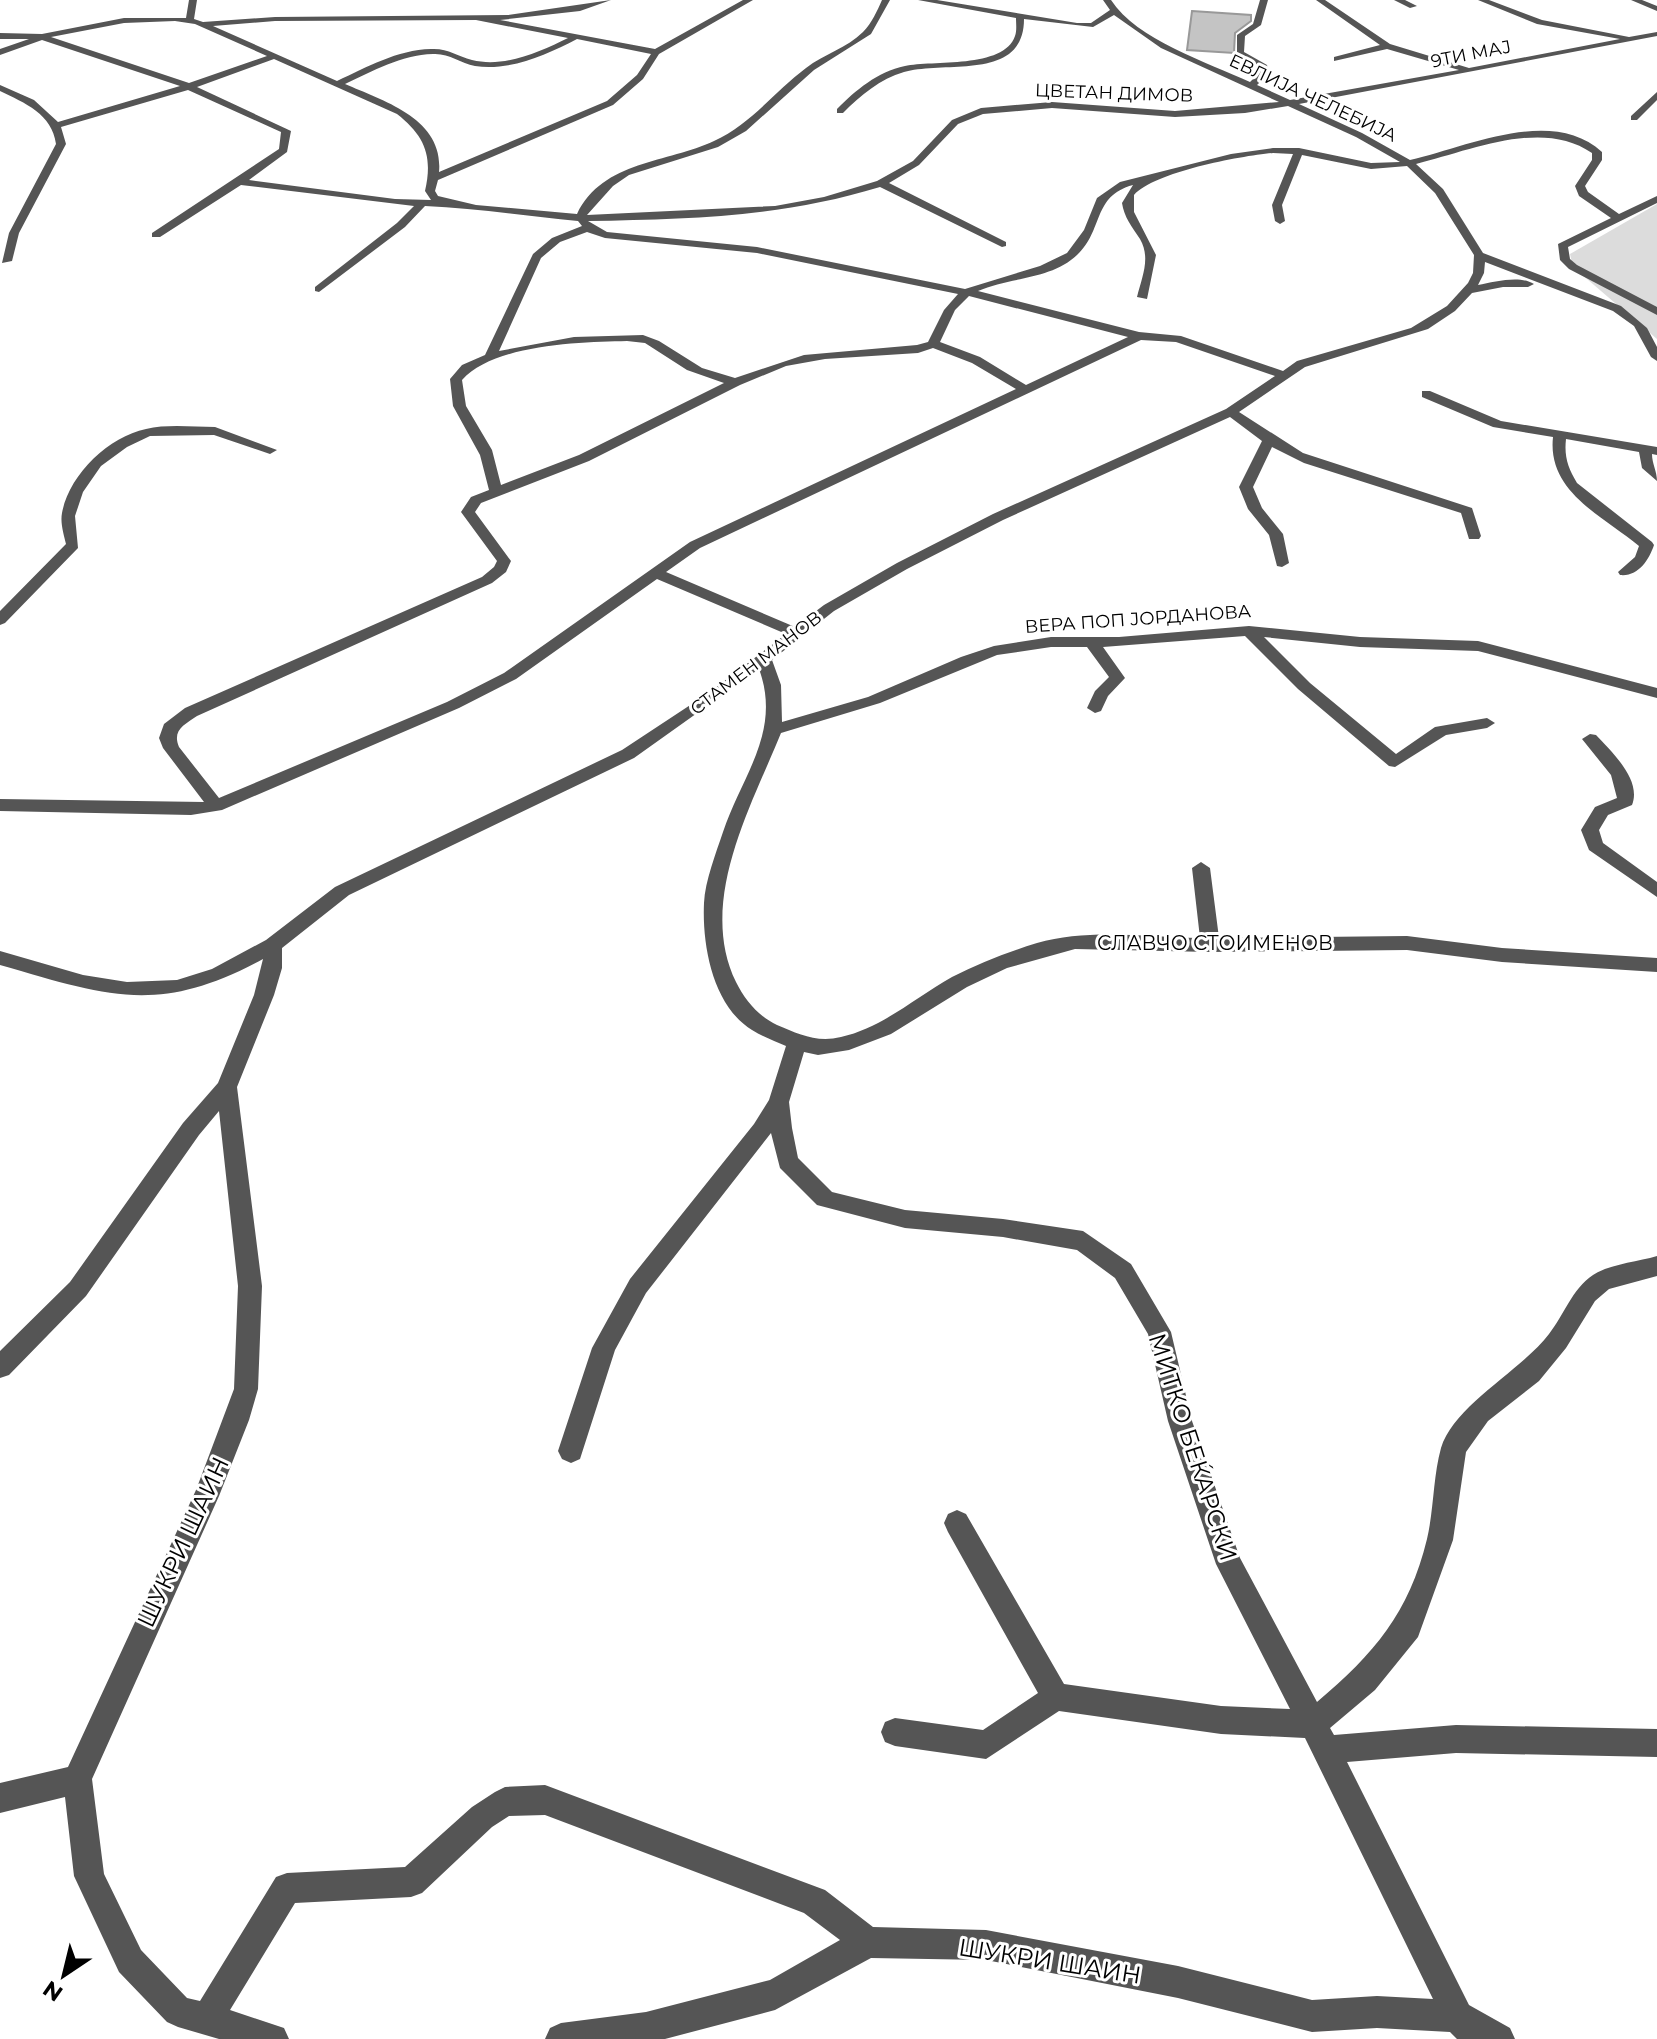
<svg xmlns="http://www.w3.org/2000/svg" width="1657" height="2039" viewBox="0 0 1657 2039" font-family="Montserrat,sans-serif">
	<rect width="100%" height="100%" fill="#fff"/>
	<!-- green -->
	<path fill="#dcdcdc" d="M1657,204V339L1573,267L1570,254Z"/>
	<!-- building -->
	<path fill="#c4c4c4" stroke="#999" stroke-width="2" d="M1192,11L1251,15V21L1235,33L1234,53L1187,50Z"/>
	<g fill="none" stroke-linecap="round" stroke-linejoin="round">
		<!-- minor -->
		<path fill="#555" fill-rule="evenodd" d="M189,0H197L194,19L203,22L275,17L508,15L611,0L580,11L500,20L655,49L743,0H753L659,54L643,79L613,105L438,180L435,191L438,196L476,205L577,214C603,160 668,163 714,141C751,124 774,92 806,68C824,54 847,48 863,32C872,23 877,11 882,0H890L871,34L814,70L746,131L718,147L629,175L613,186L587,215L775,206L824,197L877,181L913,161L952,120L981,108L1052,102L1175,111L1279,102L1161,48L1114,15L1093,27L1024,19C1024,82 945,60 904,72C880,79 861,95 843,113H837V109C856,90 877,72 905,66C932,60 1004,69 1015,36C1017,31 1016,23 1016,18L918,0H937L1077,23H1091L1110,10L1103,0H1111C1137,40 1207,62 1250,82L1260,72L1259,66L1237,55V35L1253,24L1260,0H1268L1261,25L1245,36L1244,52L1267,65L1269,73L1257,85L1290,100L1459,70L1387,49L1334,61V57L1380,45L1316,0H1325L1390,44L1469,68L1620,39L1537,24L1478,0H1489L1542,20L1629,37L1657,32V36L1299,104L1362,133L1410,160C1467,147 1552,106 1602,152V160L1585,186L1588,192L1619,214L1657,196V203L1568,247L1570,259L1577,265L1657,307V315L1569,269L1560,260L1558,244L1611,218L1579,196L1575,186L1592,160V153C1542,118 1470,151 1416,164L1443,189L1483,253L1621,306L1647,328L1657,347V361L1651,357L1634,326L1613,311L1485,262L1484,273L1478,285C1495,282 1519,275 1534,284L1528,287H1503L1472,293L1455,311L1428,329L1305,367L1239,412L1303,453L1472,508L1481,536L1479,539H1469L1461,513L1304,463L1272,447L1253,487L1262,508L1283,534L1289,563L1282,567L1277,566L1269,535L1248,509L1239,487L1262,441L1230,417L1003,520L907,569L834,611L772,660L781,685L782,722L868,697L961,657L994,646L1051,637H1119L1249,626L1360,637L1478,641L1657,688V698L1478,651L1360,647L1264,637L1310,683L1396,754L1435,727L1487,718L1495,723L1487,728L1446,735L1395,767L1389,766L1298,689L1245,636L1103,647L1125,678L1108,696L1101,711L1095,713L1087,708L1095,691L1109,677L1087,647H1051L997,655L880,703L781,733C751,807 697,902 736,982C745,1000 758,1016 777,1025C798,1034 817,1043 841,1037C882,1028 916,997 952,977C979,963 1008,952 1037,943C1088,928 1147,937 1200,938L1192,868L1201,862L1210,868L1219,938L1407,936L1502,948L1657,958V972L1502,962L1407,950L1210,952L1075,949L1007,968L967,987L891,1034L849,1050L818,1055L804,1052L789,1102L792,1128L798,1158L832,1192L905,1210L1003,1219L1083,1231L1131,1264L1171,1332L1192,1421L1240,1558L1317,1702C1374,1654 1409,1613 1427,1539C1434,1509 1433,1477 1441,1448C1454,1405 1521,1371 1549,1334C1564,1315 1572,1289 1593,1275C1610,1264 1637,1262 1657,1256V1276L1609,1289L1595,1301L1566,1348L1539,1381L1488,1421L1466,1452L1453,1540L1418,1637L1375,1690L1330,1728L1334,1735L1456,1725L1657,1729V1757L1456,1753L1347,1762L1469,2005L1510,2028L1515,2039H1457L1450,2032L1377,2028L1312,2032L1178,1998L986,1960L871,1958L775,2010L665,2039H545L550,2028L561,2023L646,2012L770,1980L840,1940L804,1913L545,1815L509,1816L492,1827L422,1893L411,1897L295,1903L230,2010L284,2028L289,2039H219L178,2027L167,2022L119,1972L74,1876L65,1797L0,1813V1783L68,1767L196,1490L234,1389L238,1286L219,1111L199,1135L86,1296L9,1375L0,1378V1351L70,1282L183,1123L218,1083L254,995L263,959C158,1016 108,996 0,965V951L83,975L127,982L177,980L212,969L266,940L335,887L622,750L710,692L786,634L657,579L516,679L459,708L222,810L191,815L0,811V799L204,802L163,748L159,738L164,724L185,708L482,577L494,567L497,561L461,512L471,497L489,490L480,455L453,406L450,379L462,365L485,355L533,254L552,238L582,226L578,221C526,216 475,208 425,206L405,227L319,292L315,291V287L397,223L414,206L241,185L160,237H152V233L279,149L281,132L188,90L61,127L66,144L19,233L12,261L2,263L9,233L56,144C52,114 25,103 0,91V85L34,100L58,122L180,86L42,40L0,55V49L29,39H0V33L42,34L124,18H186ZM476,20L568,38C540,52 504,68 472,60C457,56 448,48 431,49C397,50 367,67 337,81L213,26L275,21ZM175,21L195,24L267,56L189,83L51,37L124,23ZM577,39L651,54L637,75L607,101L439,172C444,119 384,101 345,84C373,71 401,55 433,54C449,53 460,63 475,66C511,71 546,55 577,39ZM274,59L397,114C425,136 433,156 425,191L431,200L395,199L249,180L287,152L291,131L197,87ZM1288,106L1356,137L1400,162L1371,163L1299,148H1273L1231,154L1120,182L1097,198L1084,230L1067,253L1040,266L965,289L757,247L607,232L588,221C690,219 782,217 880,187L1002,247L1006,246V242L889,183L919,165L958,124L983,114L1052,108L1175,117L1245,113ZM1273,153L1293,154L1272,205L1275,221L1280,224L1285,221L1282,205L1302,155L1371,169L1407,166L1435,193L1474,255L1473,273L1468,283L1447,306L1411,328L1297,361L1283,371L1181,336L1139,332L978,291C1009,277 1051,280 1077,255C1104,230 1092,196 1133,185L1122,203C1124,217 1132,227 1140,239C1151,258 1142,277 1137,297L1147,299L1156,255L1134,212V195C1155,172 1240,156 1273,153ZM587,232L605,238L757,253L958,294L944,310L928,342L917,345L804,355L735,378L702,368L659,341L643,335L574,337L499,351L541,258L560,242ZM969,296L1128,337L1026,385L980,357L940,342L955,310ZM1141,340L1176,342L1275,376L1226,409L993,514L897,563L824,605L795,627L666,572L700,548ZM627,341L645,343L687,370L724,383L579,455L501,485L492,450L466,406L462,380C494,344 582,342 627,341ZM933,348L972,363L1016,389L690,542L504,673L447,702L219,798L179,747C172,730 184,725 197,716L492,583L506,572L511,561L475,512L481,503L589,461L740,385L786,366L825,359L918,353ZM759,669C782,732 742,775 723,832C716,853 705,881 704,903C702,946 713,1006 752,1030C763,1037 775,1041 786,1046L769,1100L754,1124L630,1279L592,1348L558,1451L562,1459L571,1463L580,1459L615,1350L646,1293L771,1133L780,1168L817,1205L905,1228L1003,1237L1077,1250L1115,1278L1148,1334L1168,1421L1216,1564L1290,1709L1221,1706L1064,1684L966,1514L957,1510L948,1514L944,1523L948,1532L1038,1693L983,1730L895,1718L885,1722L881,1732L885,1742L895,1746L986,1759L1059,1711L1221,1734L1305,1738L1433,1999L1377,1996L1312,2000L1178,1966L986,1930L873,1927L825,1890L545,1785L505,1787L495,1792L472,1807L405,1867L287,1873L276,1877L200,2001L187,1998L141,1950L104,1874L92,1779L219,1496L249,1420L258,1389L262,1286L237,1087L274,995L282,968V948L349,895L634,758Z
			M1394,0H1405L1417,6L1410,8Z
			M1631,0H1642L1657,6V11Z
			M1657,92V100L1637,120H1631V116Z
			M1422,391H1430L1501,421L1657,447V455L1652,454C1652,464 1657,471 1657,481L1642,468L1639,452L1566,439C1564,457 1568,468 1577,483L1652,542L1654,545C1649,560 1638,577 1620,575L1618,572L1635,557L1639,546C1603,516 1547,492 1553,437L1493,427L1422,397Z
			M215,427L277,450L270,454L214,435L150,436L127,447L101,466L83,492L75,516L78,548L5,623L0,625V611L66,544C64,535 60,523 62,513C69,475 108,437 146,429C167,424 193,427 215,427Z
			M1590,734L1596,735C1612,752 1642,780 1632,805L1608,815L1599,830L1603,843L1657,882V897L1589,850L1581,830L1595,807L1617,798L1611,775L1582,739Z"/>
	</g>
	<g text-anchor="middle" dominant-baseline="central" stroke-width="6" stroke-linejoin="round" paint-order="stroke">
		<!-- far-street labels -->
		<g font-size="18" fill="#000" stroke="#fff">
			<text transform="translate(1471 54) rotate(-11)">9ТИ МАЈ</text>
			<text transform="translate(1114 93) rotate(2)">ЦВЕТАН ДИМОВ</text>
			<text transform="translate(1313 98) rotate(25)">ЕВЛИЈА ЧЕЛЕБИЈА</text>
			<text transform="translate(1138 619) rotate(-4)">ВЕРА ПОП ЈОРДАНОВА</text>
			<text transform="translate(756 663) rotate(-37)">СТАМЕН МАНОВ</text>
		</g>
		<!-- street labels -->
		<g font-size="20" fill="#000" stroke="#fff">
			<text x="1215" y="943">СЛАВЧО СТОИМЕНОВ</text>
		</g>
		<!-- near-street labels -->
		<g font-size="24" fill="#000" stroke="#fff">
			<text transform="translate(1193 1447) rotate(72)">МИТКО БЕЌАРСКИ</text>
			<text transform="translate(183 1542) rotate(-65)">ШУКРИ ШАИН</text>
			<text transform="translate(1050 1961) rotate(9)">ШУКРИ ШАИН</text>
		</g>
	</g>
	<!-- north arrow -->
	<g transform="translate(64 1975) rotate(215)" stroke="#ffffff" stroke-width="6" paint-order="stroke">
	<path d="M0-6L14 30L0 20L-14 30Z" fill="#000000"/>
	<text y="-12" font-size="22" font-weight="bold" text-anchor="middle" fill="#000000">N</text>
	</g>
</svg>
